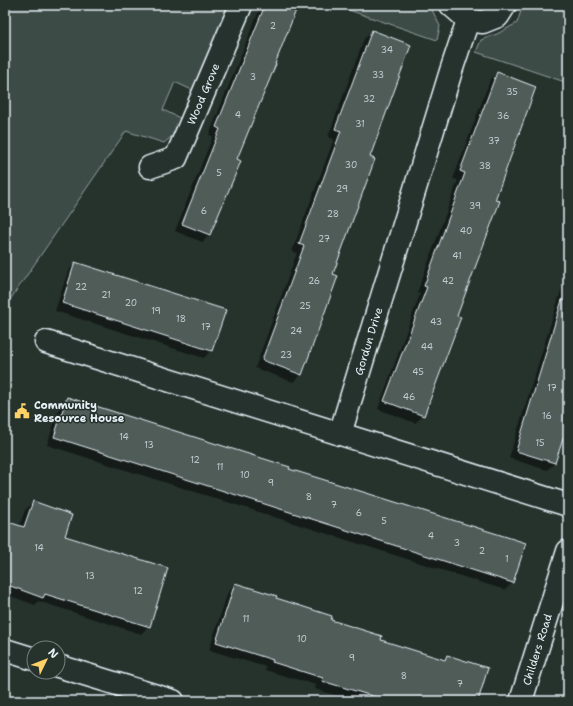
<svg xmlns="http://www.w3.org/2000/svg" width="573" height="706" viewBox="0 0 573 706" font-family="'Shantell Sans',sans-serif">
	<rect width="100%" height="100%" fill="#26332d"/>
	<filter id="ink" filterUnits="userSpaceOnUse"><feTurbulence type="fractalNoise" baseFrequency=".025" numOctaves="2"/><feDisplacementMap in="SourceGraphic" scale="8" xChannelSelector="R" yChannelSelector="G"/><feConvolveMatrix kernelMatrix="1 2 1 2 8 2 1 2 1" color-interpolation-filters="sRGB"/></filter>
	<g filter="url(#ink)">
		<!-- green -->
		<path fill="#3e4b47" stroke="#939ea0" d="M5,5H231L194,91L175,82L163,110L182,119L176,133L164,143L126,131L5,307Z
			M334,5H431L433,12L440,26L437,40Z
			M523,5H568V83L476,52L481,40L497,34L517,23Z"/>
		<!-- shadow -->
		<path fill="#0007" d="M261,5H298L236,160L240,161L210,235L202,242L175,231L213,136L209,135Z
			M372,31L368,158L332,275L337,277L301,375L293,382L255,368L297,253L292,251L334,139L328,137L364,39Z
			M497,73L456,317L459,318L423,416L415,423L378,409L420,294L417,293L458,180L453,179L490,80Z
			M76,263L211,350L204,358L55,311L68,271Z
			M568,268V420L555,463L547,470L509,458Z
			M67,398L512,583L505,590L47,445L60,406Z
			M33,502L64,537L149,626L141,634L38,601L35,605L5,594V522L19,527L25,510Z
			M235,584L379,641L442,660L447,656L477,701H354L315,689L316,685L265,670L266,667L209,650L228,592Z"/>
		<!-- building -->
		<path fill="#505c59" stroke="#e8f1f8" d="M265,5H298L275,64H276L237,159L241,161L210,235L182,224L220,129L216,127Z
			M372,30L411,45L370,157L375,159L333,274L338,276L302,375L262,360L304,246L299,244L341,131L335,129Z
			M497,72L536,87L495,200L500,201L457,316L461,317L424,416L384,401L427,287L424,286L465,173L460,171Z
			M75,262L226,310L212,351L62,303Z
			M562,300L568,301V424L555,463L516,451Z
			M67,397L290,467L289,469L328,481L526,543L513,583L54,437Z
			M33,501L72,515L65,536L168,568L150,627L45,594L43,598L5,584V521L24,527Z
			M235,583L277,596L276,598L332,616L331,620L382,636L381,640L445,660L447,655L488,668L478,701H389L322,681L323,678L272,662L273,660L216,642Z"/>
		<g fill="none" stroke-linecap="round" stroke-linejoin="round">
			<!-- minor casing -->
			<g stroke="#e8f1f8" stroke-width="25">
				<g id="minor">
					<path d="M451,5L468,20L483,22L498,16L505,5"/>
					<path id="s1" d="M150,167L176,158L241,5"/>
					<path d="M46,342L568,505"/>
					<path id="s2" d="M340,434L451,71L468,20"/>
					<path d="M5,650L34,659"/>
					<path d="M58,666L173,701"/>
					<path id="s3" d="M521,701L568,551"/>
				</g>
			</g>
			<!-- minor -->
			<use href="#minor" stroke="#26332d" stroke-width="22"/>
		</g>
	</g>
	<!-- icons -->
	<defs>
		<g id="civic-bare" transform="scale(1.2)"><path d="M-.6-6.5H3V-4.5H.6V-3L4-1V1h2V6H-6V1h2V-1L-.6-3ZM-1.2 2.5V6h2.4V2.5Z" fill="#ffd166" stroke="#26332d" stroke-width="2.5" paint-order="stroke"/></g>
	</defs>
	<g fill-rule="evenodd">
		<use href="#civic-bare" x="22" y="411"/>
	</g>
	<g text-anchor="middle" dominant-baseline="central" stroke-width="3" stroke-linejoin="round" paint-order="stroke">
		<!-- number labels -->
		<g font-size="9" fill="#c2ccd0">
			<text x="273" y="26">2</text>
			<text x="387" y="50">34</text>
			<text x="378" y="75">33</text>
			<text x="253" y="77">3</text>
			<text x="512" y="92">35</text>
			<text x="369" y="99">32</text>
			<text x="238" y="115">4</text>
			<text x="503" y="116">36</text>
			<text x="360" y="124">31</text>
			<text x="494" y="141">37</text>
			<text x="351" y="165">30</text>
			<text x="485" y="166">38</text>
			<text x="219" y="173">5</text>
			<text x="342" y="189">29</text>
			<text x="475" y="206">39</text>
			<text x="204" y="211">6</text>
			<text x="333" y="214">28</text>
			<text x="466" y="231">40</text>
			<text x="324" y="239">27</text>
			<text x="457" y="256">41</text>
			<text x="314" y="281">26</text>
			<text x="448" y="281">42</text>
			<text x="81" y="287">22</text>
			<text x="106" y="295">21</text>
			<text x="131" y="303">20</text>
			<text x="305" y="306">25</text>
			<text x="156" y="311">19</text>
			<text x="181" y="319">18</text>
			<text x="436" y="322">43</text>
			<text x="206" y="327">17</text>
			<text x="296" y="331">24</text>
			<text x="427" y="347">44</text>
			<text x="286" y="355">23</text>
			<text x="418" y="372">45</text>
			<text x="552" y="388">17</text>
			<text x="409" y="397">46</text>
			<text x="547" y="416">16</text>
			<text x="124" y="437">14</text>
			<text x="540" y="443">15</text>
			<text x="149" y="445">13</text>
			<text x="195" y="460">12</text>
			<text x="220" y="467">11</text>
			<text x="245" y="475">10</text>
			<text x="271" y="483">9</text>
			<text x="309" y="497">8</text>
			<text x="334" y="505">7</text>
			<text x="359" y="513">6</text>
			<text x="384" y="521">5</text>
			<text x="431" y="536">4</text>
			<text x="457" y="543">3</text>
			<text x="39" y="548">14</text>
			<text x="482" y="551">2</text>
			<text x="507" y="559">1</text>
			<text x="90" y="576">13</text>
			<text x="138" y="591">12</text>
			<text x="246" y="619">11</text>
			<text x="302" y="639">10</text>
			<text x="352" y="658">9</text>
			<text x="404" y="676">8</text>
			<text x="460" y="684">7</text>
		</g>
		<!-- street labels -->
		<g font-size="11" fill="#e8f1f8" stroke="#26332d">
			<text stroke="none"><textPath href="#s1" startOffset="97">Wood Grove</textPath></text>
			<text stroke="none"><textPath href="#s2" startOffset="97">Gordun Drive</textPath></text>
			<text stroke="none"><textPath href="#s3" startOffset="54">Childers Road</textPath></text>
		</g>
		<!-- poi labels -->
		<g font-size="11" font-weight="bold" fill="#e8f1f8" stroke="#26332d" text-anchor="start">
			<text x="34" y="405">Community<tspan x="34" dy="13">Resource House</tspan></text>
		</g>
	</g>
	<!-- margin -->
	<rect width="573" height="706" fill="none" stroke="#26332d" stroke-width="20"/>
	<rect x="10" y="10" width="553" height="686" fill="none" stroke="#e8f1f8" stroke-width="1.5" filter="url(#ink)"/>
	<!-- north arrow -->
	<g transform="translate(46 660) rotate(47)"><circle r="19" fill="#26332d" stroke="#747f7e"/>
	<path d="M0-3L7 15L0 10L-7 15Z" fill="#ffd166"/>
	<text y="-6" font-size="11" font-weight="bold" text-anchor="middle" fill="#e8f1f8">N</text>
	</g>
</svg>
